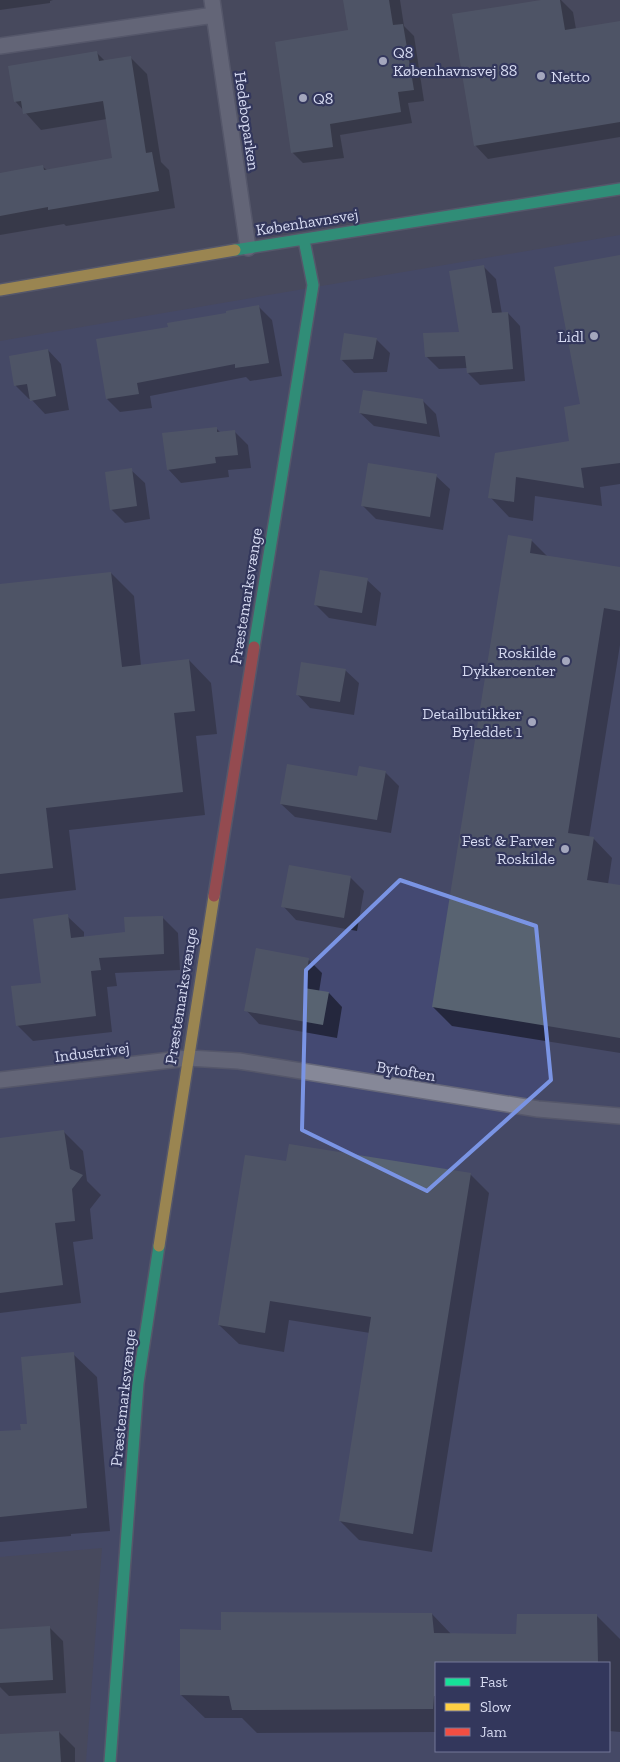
<svg xmlns="http://www.w3.org/2000/svg" width="620" height="1762" viewBox="0 0 620 1762" font-family="'Zilla Slab',serif">
	<rect width="100%" height="100%" fill="#47495d"/>
	<!-- built -->
	<path fill="#444972" fill-rule="evenodd" d="M620,235V1762H86L102,1548L0,1557V341ZM436,1663H609V1751H436Z"/>
	<!-- shadow -->
	<path fill="#0007" d="M0,0H53L50,1V3L0,10Z
		M344,0H400L404,26L414,36L424,101L408,103L412,123L340,135L344,158L303,163L292,152L349,31Z
		M549,0H561L573,12L576,29L620,22V137L488,159L475,145Z
		M97,53L105,61L130,57L147,74L161,162L169,170L175,208L66,226L64,224L0,235V174L43,167L47,170L113,159L107,119L41,130L15,101Z
		M620,256V484L600,487L602,506L535,496L533,521L509,517L490,497L496,454L571,442Z
		M483,266L496,279L502,314L508,313L520,326L525,381L480,385L468,373L467,368L439,369L426,356L461,333Z
		M259,307L272,320L282,376L250,381L246,377L150,396L152,408L120,412L107,399L170,328Z
		M376,339L390,353L387,372L354,373L341,359Z
		M48,350L61,364L69,410L45,414L31,399H29L16,386L11,357Z
		M422,400L436,414L440,437L374,426L360,413Z
		M216,428L221,433L234,431L248,445L251,468L228,470L229,477L181,483L168,469Z
		M131,470L145,483L150,519L125,523L111,509Z
		M436,476L450,489L443,530L376,519L363,506Z
		M531,540L548,557L620,568V645L589,838H593L612,858L608,884L620,886V1053L452,1026L433,1007Z
		M111,573L134,596L141,666L189,660L211,683L217,734L196,736L205,815L69,830L76,890L0,899V585Z
		M367,580L381,593L376,626L329,618L316,605Z
		M345,670L359,683L354,715L310,708L297,694Z
		M385,772L399,786L391,833L295,817L281,804L358,778Z
		M350,877L364,891L357,931L296,920L283,906Z
		M67,916L84,932V938L126,933L162,917L178,933L180,970L115,973L117,986L107,987L112,1032L33,1041L17,1025L43,984Z
		M309,960L322,973L319,992L329,993L342,1007L337,1038L259,1024L246,1010Z
		M64,1132L83,1151L87,1181L101,1195L90,1209L93,1239L73,1242L81,1303L0,1313V1140Z
		M287,1163L470,1174L489,1193L432,1552L359,1540L340,1521L370,1333L289,1320L284,1352L239,1344L219,1325Z
		M73,1354L97,1377L110,1531L71,1534V1536L0,1542V1433L22,1431L28,1425Z
		M432,1614L451,1634L517,1635L596,1615L620,1639V1732L609,1731V1663H436V1732L257,1733L242,1718H205L181,1695L223,1631Z
		M49,1627L63,1641L66,1693L9,1696L0,1687V1630Z
		M59,1732L75,1748V1762H0V1736Z"/>
	<!-- building -->
	<path fill="#586371" d="M343,0H389L393,25L403,24L414,90L398,92L401,112L330,124L333,147L291,153L275,42L348,30Z
		M541,0H560L565,30L620,21V122L474,146L452,14Z
		M97,51L99,61L131,56L146,153L152,152L159,191L48,210V207L0,216V173L43,165L44,170L112,158L103,101L23,114L21,101L14,102L8,66Z
		M620,255V463L581,468L584,488L516,477L514,502L488,498L495,453L569,441L564,407L580,404L554,267Z
		M484,265L492,313L508,312L513,369L467,373L465,356L425,357L423,333L459,332L449,271Z
		M259,305L269,363L235,368V364L137,383L139,394L106,399L96,339L168,327L167,323L226,313V311Z
		M344,333L377,338L373,359L340,360Z
		M48,349L56,396L30,401L27,384L14,386L9,356Z
		M363,390L423,399L427,424L359,413Z
		M217,427V432L235,430L238,455L215,457L216,463L167,470L162,433Z
		M368,463L437,474L430,517L361,506Z
		M132,468L137,506L110,510L105,472Z
		M508,535L532,539L530,553L620,567V611L604,608L568,833L594,837L587,880L620,885V1038L432,1007Z
		M320,570L368,578L362,613L314,605Z
		M111,572L122,667L189,659L195,711L174,713L183,792L46,808L53,868L0,874V584Z
		M301,662L346,669L340,702L296,695Z
		M287,764L357,776L359,766L386,771L377,820L280,804Z
		M289,865L351,876L344,918L281,907Z
		M68,914L71,938L125,932L124,917L163,916L164,954L99,958L101,970L91,971L96,1016L16,1026L11,986L41,983L33,919Z
		M256,948L309,958L304,988L329,992L323,1025L244,1011Z
		M64,1130L70,1169L83,1175L72,1189L75,1221L55,1223L63,1285L0,1293V1138Z
		M289,1144L471,1173L413,1534L339,1521L371,1317L270,1301L265,1333L218,1325L245,1155L286,1161Z
		M74,1352L87,1508L0,1517V1431L21,1430L20,1424H27L21,1357Z
		M221,1612L432,1613L434,1633L516,1634L517,1614H597L598,1663H436V1696H434L433,1709L232,1710L229,1696L180,1695V1629L221,1630Z
		M50,1626L53,1680L0,1683V1629Z
		M59,1731L61,1762H0V1734Z"/>
	<g fill="none" stroke-linecap="round" stroke-linejoin="round">
		<!-- street casing -->
		<g stroke="#66687a" stroke-width="18">
			<path id="street" d="M212,0L248,248
				M0,46L214,15
				M0,1080L188,1058L239,1061L538,1109L620,1116"/>
		</g>
		<!-- fast casing -->
		<g stroke="#66687a" stroke-width="14">
			<path id="fast" d="M235,250L620,189
				M254,647L313,285L304,240
				M110,1762L138,1383L159,1246"/>
		</g>
		<!-- slow casing -->
		<g stroke="#66687a" stroke-width="14">
			<path id="slow" d="M0,290L235,250
				M159,1246L214,896"/>
		</g>
		<!-- jam casing -->
		<g stroke="#66687a" stroke-width="14">
			<path id="jam" d="M214,896L254,647"/>
		</g>
		<!-- street -->
		<use href="#street" stroke="#868898" stroke-width="15"/>
		<!-- fast -->
		<use href="#fast" stroke="#16e098" stroke-width="11"/>
		<!-- slow -->
		<use href="#slow" stroke="#ffcf43" stroke-width="11"/>
		<!-- jam -->
		<use href="#jam" stroke="#f24e42" stroke-width="11"/>
	</g>
	<!-- marked area -->
	<path d="M0 0H620V1762H0ZM400,880L536,926L551,1080L427,1191L302,1130L306,970Z" fill="#47495d" fill-opacity=".55" fill-rule="evenodd"/>
	<path fill="none" stroke="#7a94e4" stroke-width="4" stroke-linejoin="round" d="M400,880L536,926L551,1080L427,1191L302,1130L306,970Z"/>
	<!-- markers -->
	<g fill="#a4a7bd" stroke="#33375c" stroke-width="2">
		<circle cx="383" cy="61" r="5"/>
		<circle cx="541" cy="76" r="5"/>
		<circle cx="303" cy="98" r="5"/>
		<circle cx="594" cy="336" r="5"/>
		<circle cx="566" cy="661" r="5"/>
		<circle cx="532" cy="722" r="5"/>
		<circle cx="565" cy="849" r="5"/>
	</g>
	<g text-anchor="middle" dominant-baseline="central" stroke-width="4.5" stroke-linejoin="round" paint-order="stroke">
		<!-- poi labels -->
		<g font-size="16" fill="#d6daf1" stroke="#33375c" text-anchor="end">
			<text x="393" y="52" text-anchor="start">Q8<tspan x="393" dy="18">Københavnsvej 88</tspan></text>
			<text x="551" y="76" text-anchor="start">Netto</text>
			<text x="313" y="98" text-anchor="start">Q8</text>
			<text x="584" y="336">Lidl</text>
			<text x="556" y="652">Roskilde<tspan x="556" dy="18">Dykkercenter</tspan></text>
			<text x="522" y="713">Detailbutikker<tspan x="522" dy="18">Byleddet 1</tspan></text>
			<text x="555" y="840">Fest &amp; Farver<tspan x="555" dy="18">Roskilde</tspan></text>
		</g>
		<!-- street labels -->
		<g font-size="16" fill="#d6daf1" stroke="#33375c">
			<text transform="translate(247 121) rotate(82)">Hedeboparken</text>
			<text transform="translate(307 222) rotate(-9)">Københavnsvej</text>
			<text transform="translate(246 596) rotate(-81)">Præstemarksvænge</text>
			<text transform="translate(181 996) rotate(-81)">Præstemarksvænge</text>
			<text transform="translate(92 1052) rotate(-7)">Industrivej</text>
			<text transform="translate(406 1071) rotate(9)">Bytoften</text>
			<text transform="translate(123 1398) rotate(-84)">Præstemarksvænge</text>
		</g>
	</g>
	<!-- legend -->
	<rect x="435" y="1662" width="175" height="90" fill="#33375c" stroke="#747898"/>
	<rect x="445" y="1678" width="25" height="8" fill="#16e098" stroke="#747898"/>
	<text x="480" y="1687" font-size="15" fill="#d6daf1">Fast</text>
	<rect x="445" y="1703" width="25" height="8" fill="#ffcf43" stroke="#747898"/>
	<text x="480" y="1712" font-size="15" fill="#d6daf1">Slow</text>
	<rect x="445" y="1728" width="25" height="8" fill="#f24e42" stroke="#747898"/>
	<text x="480" y="1737" font-size="15" fill="#d6daf1">Jam</text>
</svg>
